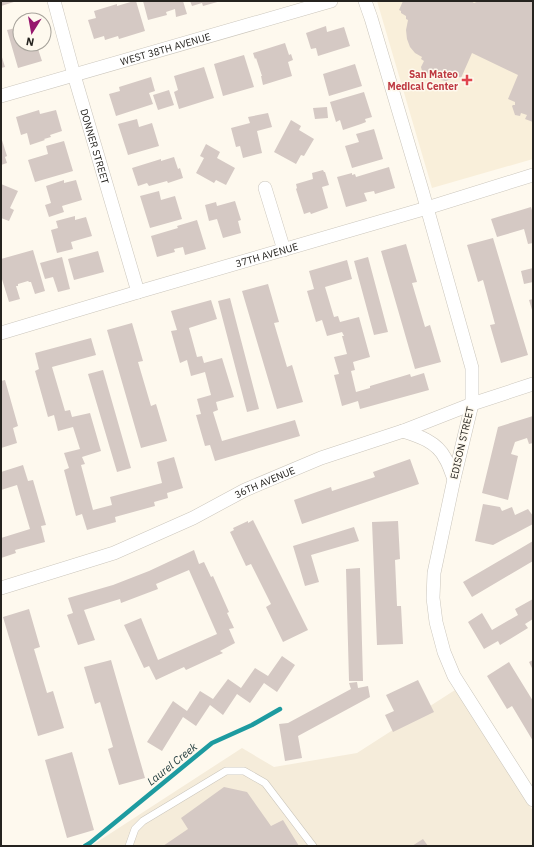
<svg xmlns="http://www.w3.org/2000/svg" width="534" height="847" viewBox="0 0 534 847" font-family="'IBM Plex Sans',sans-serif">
	<rect width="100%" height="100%" fill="#fef9ee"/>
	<!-- built -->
	<path fill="#f5ecda" d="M455,690L533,811V846H91L242,748L274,767L357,753Z"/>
	<!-- medical -->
	<path fill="#f9efda" d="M377,1H533V159L432,188Z"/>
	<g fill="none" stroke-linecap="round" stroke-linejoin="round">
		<!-- stream -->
		<path stroke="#1d9ba0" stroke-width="4.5" d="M85,846L90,843L212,743L252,725L280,709"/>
	</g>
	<!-- building -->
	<path fill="#d5c9c4" d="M1,1H17L1,6Z
		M134,1H136L145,31L119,39L118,36L105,40L104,36L94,39L88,20L96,18L94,11L117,4V6Z
		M143,1H183L187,14L176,17L175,9L166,12L167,15L148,20Z
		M190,1H221L203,6L202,3L192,6Z
		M403,1H471L474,3L479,1H533V122L525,119L527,115L521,113L520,116L515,115L512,106L513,105H515V102L508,99L518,75L472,53L461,78L453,74L451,79L446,81L441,80L442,75L437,73L435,77L422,71L421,67L424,61L421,59L422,57L415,53L410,47L407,39L406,30L408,20L406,19V16L401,13V11L399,10Z
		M326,26L327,32L344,27L350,46L318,56L316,48L311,49L306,33Z
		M20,27V44H39L40,48L38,49L42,61L18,68L7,30Z
		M285,43L289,55L291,54L293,60L288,62L292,76L263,85L261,76H262L256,58L255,59L253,53Z
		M1,54L5,67L1,68Z
		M244,55L254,87L223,96L214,64Z
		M355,64L362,86L329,96L323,74Z
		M204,67L214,98L179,109L174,92L178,90L174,76Z
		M151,77L155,91L149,93L153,104L116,116L109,94L120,91L119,87Z
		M169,90L174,105L158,110L153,95Z
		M364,92L372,117L365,119L366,122L361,124L343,130L340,120L336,122L330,102Z
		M327,107L328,118L315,119L313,108Z
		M39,110L40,114L56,110L62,131L50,135L51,137L44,139L45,140L30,145L27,133L21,135L16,117Z
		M268,113L272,127L257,131L262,153L243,158L240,146L236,147L231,128L250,123L248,117Z
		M137,119L139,127L152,123L159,146L128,155L118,124Z
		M291,120L301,126L299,130L314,139L304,156L301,155L296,164L274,152Z
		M374,129L383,159L352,168L345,146L359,142L356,134Z
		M1,137L7,156L5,157L7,163L1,165Z
		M64,141L73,171L35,182L28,160L48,154L46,146Z
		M206,144L220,152L217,158L235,168L226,185L216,180L214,183L196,173L204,158L200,156Z
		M174,157L178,169L180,168L183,178L168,183L167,181L149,186L147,183L138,186L132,168L161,159V161Z
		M389,167L395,188L375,194L374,191L364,193L367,201L346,207L337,177L352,173V175L355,174L356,177Z
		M323,170L324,172H325L329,185L322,187L328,208L311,214L310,212L304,214L296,189L297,188L296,184L313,179L312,173Z
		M64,180V183L76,180L82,200L62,206L64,212L49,217L45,205L51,203L46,186Z
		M1,184L18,191L10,208L14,210L9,221L1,218Z
		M159,191L161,200L175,196L182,219L150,228L140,196Z
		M235,201L241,220L238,221L241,233L223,238L217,219L209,221L205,205L216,202L217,206Z
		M531,207L533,214V243L528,244L524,229L497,237L491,219Z
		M75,216V220L86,217L92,236L71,242L73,249L57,253L51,230L58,228L56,221Z
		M197,220L206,249L185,255L183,247L174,249L175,252L157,257L151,236L178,228L177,226Z
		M493,238L528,355L501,363L490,325L495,324L483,280L478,282L467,245Z
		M406,244L417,282L412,283L425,327L430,325L441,362L415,369L381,251Z
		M33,250L45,291L35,294L31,282H29L28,281L18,284V286H16L20,299L9,302L1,276V259Z
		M98,251L104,272L74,280L68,259Z
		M62,257L70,289L58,292L53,277L45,279L40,263Z
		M368,257L388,332L374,335L354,261Z
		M347,260L352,279L325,287L334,317L338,316L340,322L359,317L370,357L353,362L355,370L351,371L356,392L370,388V386L410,374L411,377L424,373L429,390L360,409L358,401L342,406L334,375L339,374L334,357L347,354L342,336H344L342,332L327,336L322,320L316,322L307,291L314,289L309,271Z
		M533,268V282L524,284L521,271Z
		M268,284L279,322L274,323L287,367L292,365L303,402L277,409L242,291Z
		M230,298L259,409L247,412L218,301Z
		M533,299V313L529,300Z
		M211,300L217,319L189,328L197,357L202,356L204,363L222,358L234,397L216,402L218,410L213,412L222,441L295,420L300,436L215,461L210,445L205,446L196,415L201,414L197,399L211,395L205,372L191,376L187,360L180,363L171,331L177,330L171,311Z
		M132,323L143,361L138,362L151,406L156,404L167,441L141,448L107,330Z
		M91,338L96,355L52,367L65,411L70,410L72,417L90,413L101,451L82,457L85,464L81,465L93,510L112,505L110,497L162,483L157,462L174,457L183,488L167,493L168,498L154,502L155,506L115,517L116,522L87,530L82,514L76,516L64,470L69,468L64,453L80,449L73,427L58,431L54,415L48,417L35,371L39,369L35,353Z
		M103,370L131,468L117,472L88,374Z
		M5,380L18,426L13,428L17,443L1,448V381Z
		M533,416V443L529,444L527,438L515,442L511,454L518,456L508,500L482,493L498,427Z
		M410,459L419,484L302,524L294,500L331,487L332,491L375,477L373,472Z
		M23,465L28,481L33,480L46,525L41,526L45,542L15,550L16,553L1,558V538L30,529L17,485L1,490V472Z
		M483,504L500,507L502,511L512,507L515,515L528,509L533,516V524L493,545L475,541Z
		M253,520L308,630L283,642L266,607L271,604L251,564L246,566L230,532L234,530L233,528L248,521V523Z
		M398,521L400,559L395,560L397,606H401L403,644L377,645L372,522Z
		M354,527L359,541L311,555L319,582L305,586L293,546Z
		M533,541V561L472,597L463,582Z
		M194,550L199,564L204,562L211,577L213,576L229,612L227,613L234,628L229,629L235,643L220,651L223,653L186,670L184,667L156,680L149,666L144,668L124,625L141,618L158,660L217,634L189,570L156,584L158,589L121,603L120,599L84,610L95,640L78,645L67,615L73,613L68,598L113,585L149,571Z
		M360,568L363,681H349L346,569Z
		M533,599V619L525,624L528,628L500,645L498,641L484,649L468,622L482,613L492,630L518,615L515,609Z
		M29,609L40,647L34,649L47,693L53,691L64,728L38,736L3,617Z
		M282,656L295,665L277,692L264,683L250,703L237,694L223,715L210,705L196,726L183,717L162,751L147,742L173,701L187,711L200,691L213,699L228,679L241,688L255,668L268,676Z
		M111,660L145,778L119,785L108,749L113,747L100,702L95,704L84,667Z
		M533,660V670L529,662Z
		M509,662L533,701V741L512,706L507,709L487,676Z
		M418,680L434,712L393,732L385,715L394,711L386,695Z
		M357,682L358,688L368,686L370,697L298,736L302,758L285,761L279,724L288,723L351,689L349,683Z
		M72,752L94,830L67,838L45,760Z
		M224,787L247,792L271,826L283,820L299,846H163L188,829L181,818Z
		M423,839L428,846H412Z"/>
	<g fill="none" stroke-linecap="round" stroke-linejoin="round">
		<!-- service casing -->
		<g stroke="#cbc6bc" stroke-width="8">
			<path id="service" d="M129,846L135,829L143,821L226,771H244L265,783L313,846"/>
		</g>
		<!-- minor casing -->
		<g stroke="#cbc6bc" stroke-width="14">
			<g id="minor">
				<path id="s1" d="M54,1L74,75L138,292"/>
				<path d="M365,1L371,18L422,190L472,368V404L454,479L434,573L433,598L436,622L444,652L454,676L533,800"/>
				<path id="s2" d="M1,96L331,1"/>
				<path d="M265,188L284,250"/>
				<path id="s3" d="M1,333L138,292L427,208L533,175"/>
				<path d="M403,431C419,436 437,442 445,458C449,464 451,472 454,479"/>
				<path id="s4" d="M1,588L114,553L193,518L245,490L321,458L403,431L472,404L533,384"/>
			</g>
		</g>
		<!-- service -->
		<use href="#service" stroke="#fff" stroke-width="7"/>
		<!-- minor -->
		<use href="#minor" stroke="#fff" stroke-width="13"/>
	</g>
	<!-- markers -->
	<path fill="#e0444e" stroke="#fef9ee" stroke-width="1.5" d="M465 74h4v4h4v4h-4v4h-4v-4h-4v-4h4z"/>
	<g text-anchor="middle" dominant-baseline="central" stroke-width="3" stroke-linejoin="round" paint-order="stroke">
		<!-- street labels -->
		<g font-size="10" fill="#25231f" stroke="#fef9ee">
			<text stroke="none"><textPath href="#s2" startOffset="171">WEST 38TH AVENUE</textPath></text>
			<text stroke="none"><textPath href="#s1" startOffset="151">DONNER STREET</textPath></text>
			<text stroke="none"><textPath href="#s3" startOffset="277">37TH AVENUE</textPath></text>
			<text transform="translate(462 443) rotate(-77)">EDISON STREET</text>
			<text stroke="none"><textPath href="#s4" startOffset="285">36TH AVENUE</textPath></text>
		</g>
		<!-- health labels -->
		<g font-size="10" font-weight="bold" fill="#be3a42" stroke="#fef9ee" text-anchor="end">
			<text x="458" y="74">San Mateo<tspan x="458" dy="12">Medical Center</tspan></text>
		</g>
		<!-- water labels -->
		<g font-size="11" font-style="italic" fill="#253f40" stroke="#fef9ee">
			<text transform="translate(172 764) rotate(-39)">Laurel Creek</text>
		</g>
	</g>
	<!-- border -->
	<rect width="534" height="847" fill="none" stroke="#25231f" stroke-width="4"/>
	<!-- north arrow -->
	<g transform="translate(32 32) rotate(191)"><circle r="19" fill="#fef9ee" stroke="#a7a39b"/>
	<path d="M0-3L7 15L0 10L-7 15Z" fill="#97166d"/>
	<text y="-6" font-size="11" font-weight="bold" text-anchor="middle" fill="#25231f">N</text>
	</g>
</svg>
